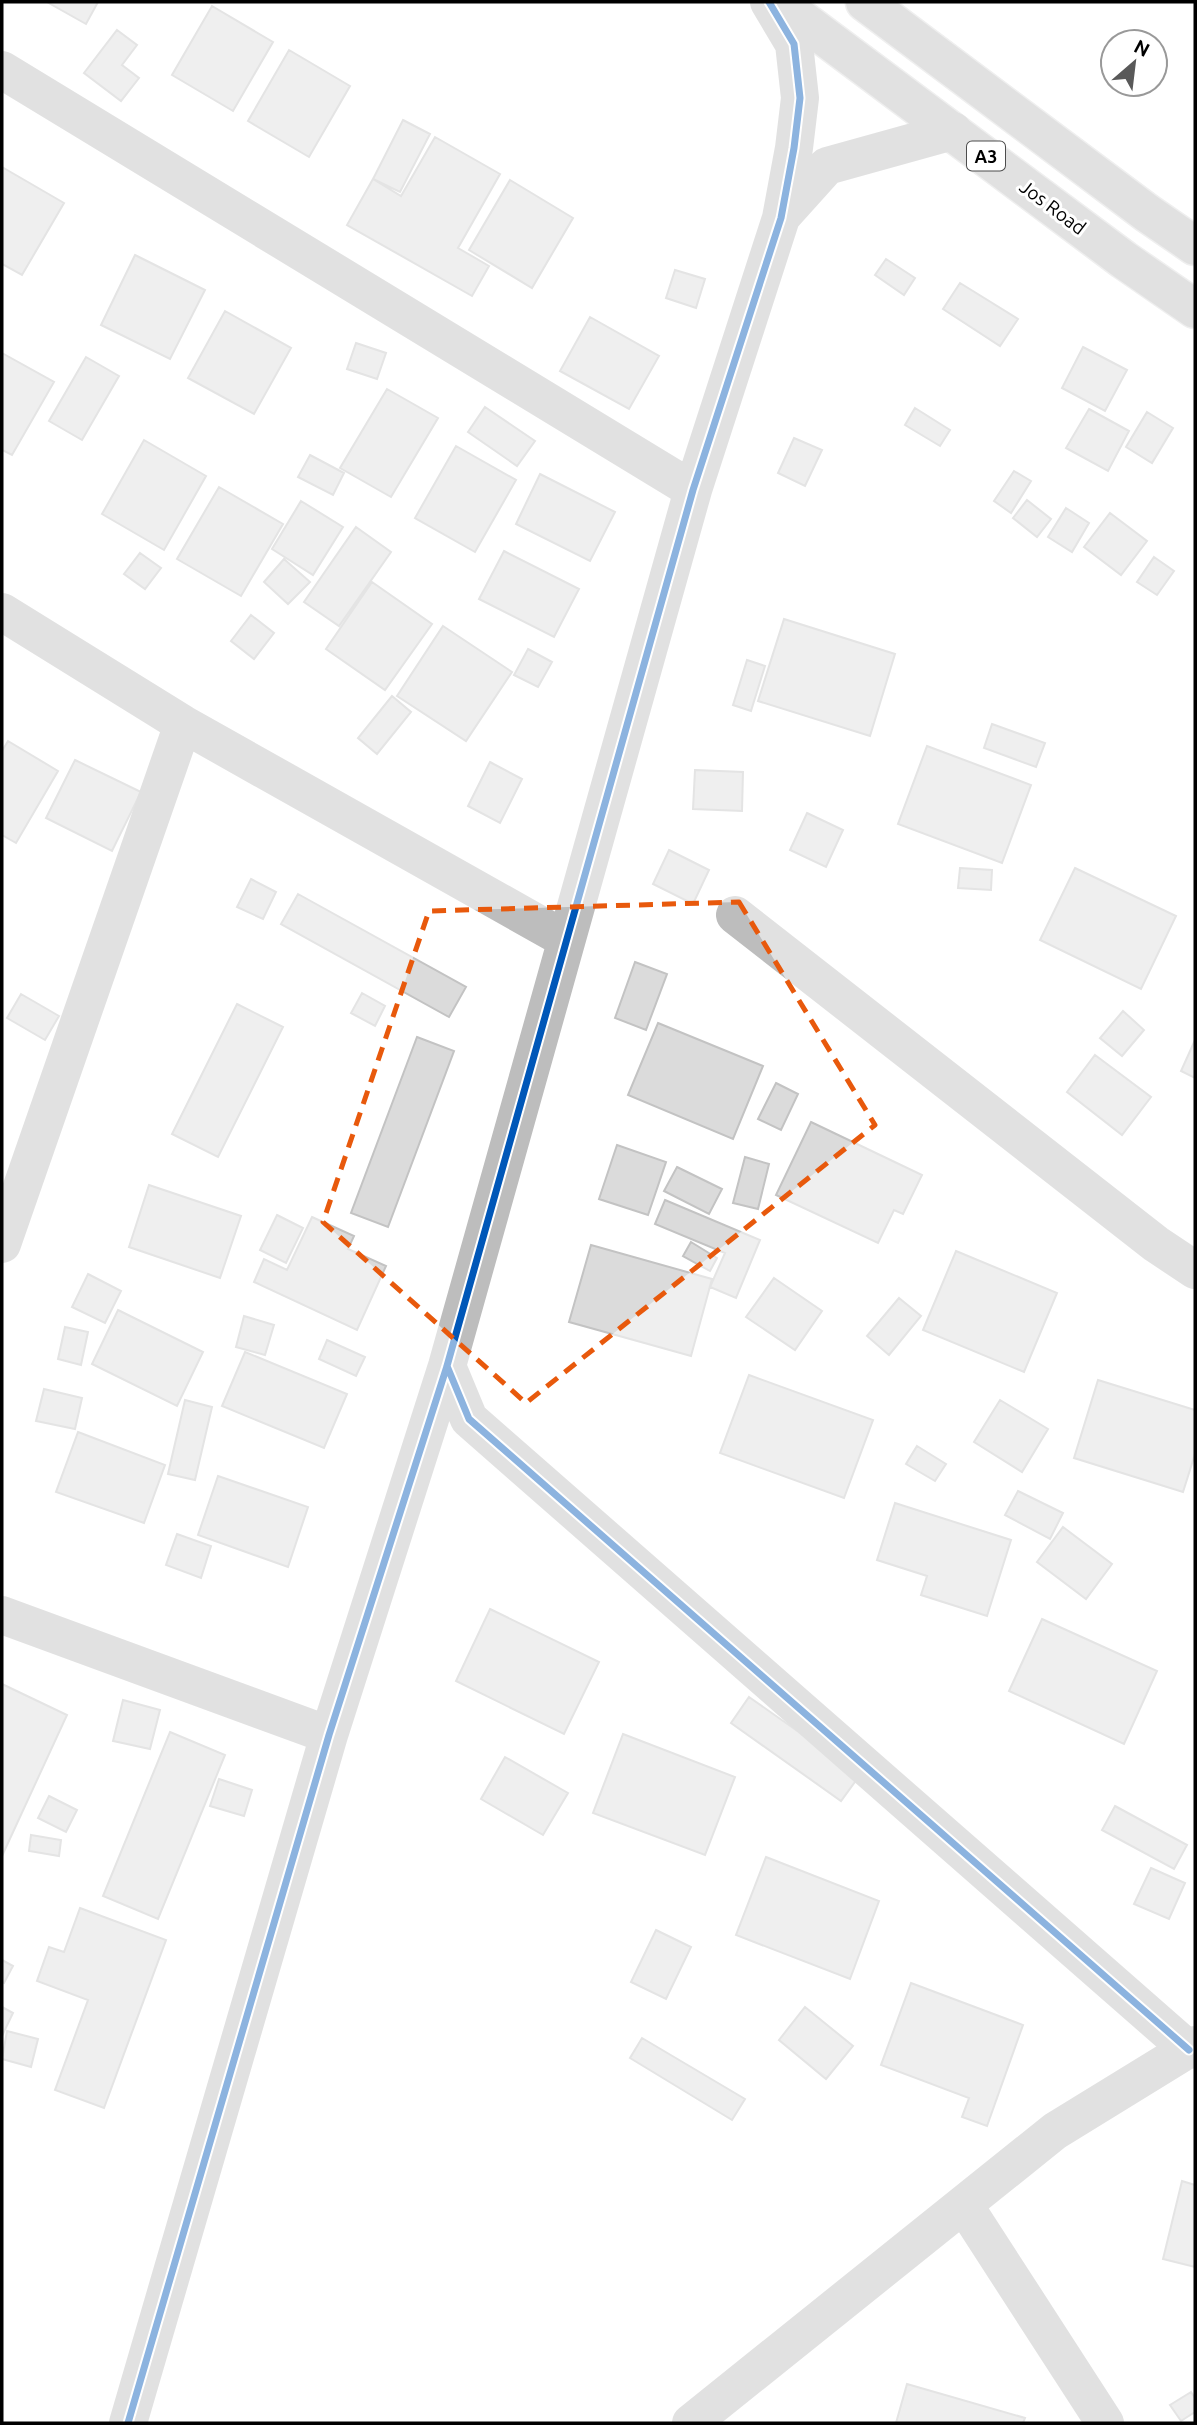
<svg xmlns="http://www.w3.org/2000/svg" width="1197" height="2425" viewBox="0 0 1197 2425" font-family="Ubuntu,sans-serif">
	<rect width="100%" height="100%" fill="#fff"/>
	<!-- building -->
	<path fill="#dbdbdb" stroke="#c3c3c3" stroke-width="2" d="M47,2H98L86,24Z
		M212,6L273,42L233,111L172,75Z
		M117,30L137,45L122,65L139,78L121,101L84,73Z
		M289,50L350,86L309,157L248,121Z
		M403,120L430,134L400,192L373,179Z
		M435,137L500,174L458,248L489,266L472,296L347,225L373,179L401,196Z
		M2,167L64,203L22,275L2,264Z
		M510,180L573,218L532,288L469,250Z
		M135,255L205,290L170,359L101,325Z
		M886,259L915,278L904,295L875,275Z
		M675,270L705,279L696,308L666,298Z
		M960,283L1018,319L1000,346L943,309Z
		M225,311L291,348L254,414L188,378Z
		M590,317L659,356L629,409L560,371Z
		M356,343L386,353L377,379L347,369Z
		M1083,347L1127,370L1105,411L1062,388Z
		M2,353L54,382L12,455L2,450Z
		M86,357L119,376L82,440L49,421Z
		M387,389L438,418L391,497L340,468Z
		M485,407L535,441L517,466L468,432Z
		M915,408L950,430L940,446L905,425Z
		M1089,409L1129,431L1108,471L1066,448Z
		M1147,412L1173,428L1152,463L1126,447Z
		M794,438L822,450L805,486L778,473Z
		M144,440L206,476L164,550L102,514Z
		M456,446L516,480L475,552L415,518Z
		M310,455L344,473L333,495L298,477Z
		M1014,471L1031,481L1011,513L994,501Z
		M540,474L615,512L590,561L516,524Z
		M219,487L283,524L241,596L177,559Z
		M1027,500L1051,519L1037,537L1013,518Z
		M301,501L343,527L313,575L272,549Z
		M1066,508L1089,523L1072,552L1048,537Z
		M1110,513L1147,541L1121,575L1084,547Z
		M356,527L391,552L339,626L304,602Z
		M504,551L579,589L554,637L479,599Z
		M140,553L161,568L145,589L124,574Z
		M1154,557L1174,571L1157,595L1137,582Z
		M284,559L310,582L288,604L264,582Z
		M372,582L432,624L385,690L326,649Z
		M251,615L274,633L254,659L231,641Z
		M784,619L895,654L870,736L758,701Z
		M443,626L512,672L466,741L397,696Z
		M528,649L552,662L538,687L514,675Z
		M747,660L765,666L751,711L733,705Z
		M392,696L411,712L377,754L358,738Z
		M992,724L1045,743L1036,767L984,748Z
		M8,741L58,771L16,843L2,835V751Z
		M927,746L1031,785L1002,863L898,824Z
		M75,760L141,792L112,851L46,818Z
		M490,762L522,779L500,823L468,806Z
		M695,770L743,772L742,811L693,809Z
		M807,813L843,830L826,867L790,850Z
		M669,850L709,870L693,904L653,884Z
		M960,868L992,870L991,890L958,888Z
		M1075,868L1176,916L1141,989L1040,940Z
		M251,879L276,892L263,919L237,907Z
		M298,894L466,987L449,1017L281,924Z
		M635,962L667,974L646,1030L615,1018Z
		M362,993L385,1006L375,1026L351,1013Z
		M21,994L59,1016L45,1040L7,1018Z
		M237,1004L283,1027L218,1157L172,1134Z
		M1123,1011L1144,1030L1122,1056L1100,1038Z
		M658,1023L763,1066L733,1139L628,1095Z
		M417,1037L454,1051L388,1227L351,1213Z
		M1195,1040V1078L1181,1071Z
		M1095,1055L1151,1097L1122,1135L1067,1092Z
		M776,1083L798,1094L781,1130L758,1119Z
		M811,1122L922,1175L903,1214L894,1210L878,1243L776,1195Z
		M617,1145L666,1162L648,1215L599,1199Z
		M745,1157L769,1164L758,1209L733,1203Z
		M677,1167L722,1189L709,1214L664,1191Z
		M149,1185L241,1216L220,1278L129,1247Z
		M665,1200L760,1240L736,1298L710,1287L725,1253L655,1224Z
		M277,1215L303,1228L286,1263L260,1250Z
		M312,1217L354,1236L348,1249L386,1266L357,1330L254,1282L264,1259L287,1270Z
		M691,1242L717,1258L710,1271L683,1256Z
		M591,1245L712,1279L691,1356L569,1322Z
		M956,1251L1057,1293L1024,1372L923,1330Z
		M88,1274L121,1291L105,1323L72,1307Z
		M774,1278L822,1311L795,1350L746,1317Z
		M899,1298L921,1316L889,1355L867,1336Z
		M118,1310L203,1352L177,1406L92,1364Z
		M244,1316L274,1325L265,1355L236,1347Z
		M65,1327L88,1332L81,1365L58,1359Z
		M327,1340L365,1357L356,1376L319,1359Z
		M245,1352L347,1394L324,1448L222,1406Z
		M749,1375L873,1420L844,1498L720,1453Z
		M1098,1380L1195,1410V1454L1183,1492L1074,1458Z
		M44,1389L82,1398L75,1429L36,1421Z
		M185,1400L212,1407L195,1480L168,1474Z
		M1000,1400L1048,1429L1022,1472L974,1442Z
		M78,1432L165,1465L144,1523L56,1492Z
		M917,1446L946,1464L935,1481L906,1464Z
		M218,1476L308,1507L288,1567L198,1535Z
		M1018,1491L1063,1513L1050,1539L1005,1515Z
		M895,1503L1011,1540L987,1616L921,1595L927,1576L877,1560Z
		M1063,1527L1112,1564L1086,1599L1037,1562Z
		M177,1534L211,1546L201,1578L166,1565Z
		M490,1609L599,1662L564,1734L456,1681Z
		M1042,1619L1157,1671L1124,1744L1009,1691Z
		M2,1684L67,1715L2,1856Z
		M749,1697L860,1775L841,1801L731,1723Z
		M123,1700L160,1710L150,1749L113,1741Z
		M170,1732L225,1755L158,1919L103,1896Z
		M623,1734L735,1777L705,1855L593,1813Z
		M505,1757L568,1793L543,1835L481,1799Z
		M219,1779L252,1790L244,1816L210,1806Z
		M49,1796L77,1810L66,1832L38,1818Z
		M1115,1806L1187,1845L1174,1869L1102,1830Z
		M31,1835L61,1840L59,1856L29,1851Z
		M766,1857L879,1901L850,1979L736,1935Z
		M1151,1868L1185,1883L1169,1919L1134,1904Z
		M80,1908L166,1940L104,2108L55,2090L88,2000L37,1981L49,1947L64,1952Z
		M656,1930L691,1947L666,1999L631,1982Z
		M2,1960L13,1966L4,1983L2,1982Z
		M911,1983L1023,2025L987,2126L962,2117L969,2098L881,2065Z
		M2,2007L13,2013L2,2036Z
		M805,2007L853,2046L826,2079L779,2040Z
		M7,2031L38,2039L31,2067L2,2059Z
		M642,2038L745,2099L732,2120L630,2058Z
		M1182,2181L1195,2185V2267L1163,2259Z
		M907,2384L1025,2418L1023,2423H896Z
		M1191,2392L1195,2398V2412L1181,2421L1170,2405Z"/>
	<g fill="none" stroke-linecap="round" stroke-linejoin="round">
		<!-- highway casing -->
		<g stroke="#dbdbdb" stroke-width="41">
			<path id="highway" d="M778,2L1124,260L1195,309
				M865,2L1147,213L1195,246"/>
		</g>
		<!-- street -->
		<path stroke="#bdbdbd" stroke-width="38" d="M2,70L693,490
			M782,216L827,166L953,131
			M2,612L183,724L565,939
			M735,915L1156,1244L1195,1270
			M2,1244L183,724
			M447,1366L469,1419L1189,2050
			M2,1615L329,1735
			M964,2205L1105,2423
			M128,2423L329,1735L447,1366L693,490L781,218L794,148L800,98L794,44L769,2
			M691,2423L1055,2131L1195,2045"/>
		<!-- highway -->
		<use href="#highway" stroke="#bdbdbd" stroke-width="38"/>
		<!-- cycleway casing -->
		<g stroke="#fff" stroke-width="11">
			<path id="cycleway" d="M447,1366L469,1419L1189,2050
				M128,2423L329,1735L447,1366L693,490L781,218L794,148L800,98L794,44L769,2"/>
		</g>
		<!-- cycleway -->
		<use href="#cycleway" stroke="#0057b8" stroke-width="7"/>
	</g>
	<!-- marked area -->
	<path d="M0 0H1197V2425H0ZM739,902L875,1125L526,1403L323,1222L429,911Z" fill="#fff" fill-opacity=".55" fill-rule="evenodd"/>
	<path fill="none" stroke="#e8590c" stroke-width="5" stroke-dasharray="14 9" stroke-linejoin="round" d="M739,902L875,1125L526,1403L323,1222L429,911Z"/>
	<g text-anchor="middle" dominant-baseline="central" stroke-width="6" stroke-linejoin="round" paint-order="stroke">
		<!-- shield labels -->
		<rect fill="#fff" stroke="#4c4c4c" stroke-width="2" x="967" y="141.5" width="38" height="29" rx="5"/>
		<g font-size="18" font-weight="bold" fill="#000">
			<text x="986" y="156">A3</text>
		</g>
		<!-- street labels -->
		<g font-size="19" fill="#000" stroke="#fff">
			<text transform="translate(1053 207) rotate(37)">Jos Road</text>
		</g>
	</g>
	<!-- border -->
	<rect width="1197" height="2425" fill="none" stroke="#000000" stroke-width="7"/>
	<!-- north arrow -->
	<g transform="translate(1134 63) rotate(28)"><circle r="33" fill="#ffffff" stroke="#999999" stroke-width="2"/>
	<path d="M0-5L12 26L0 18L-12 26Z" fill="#595959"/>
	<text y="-10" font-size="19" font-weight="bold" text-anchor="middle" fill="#000000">N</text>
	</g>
</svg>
